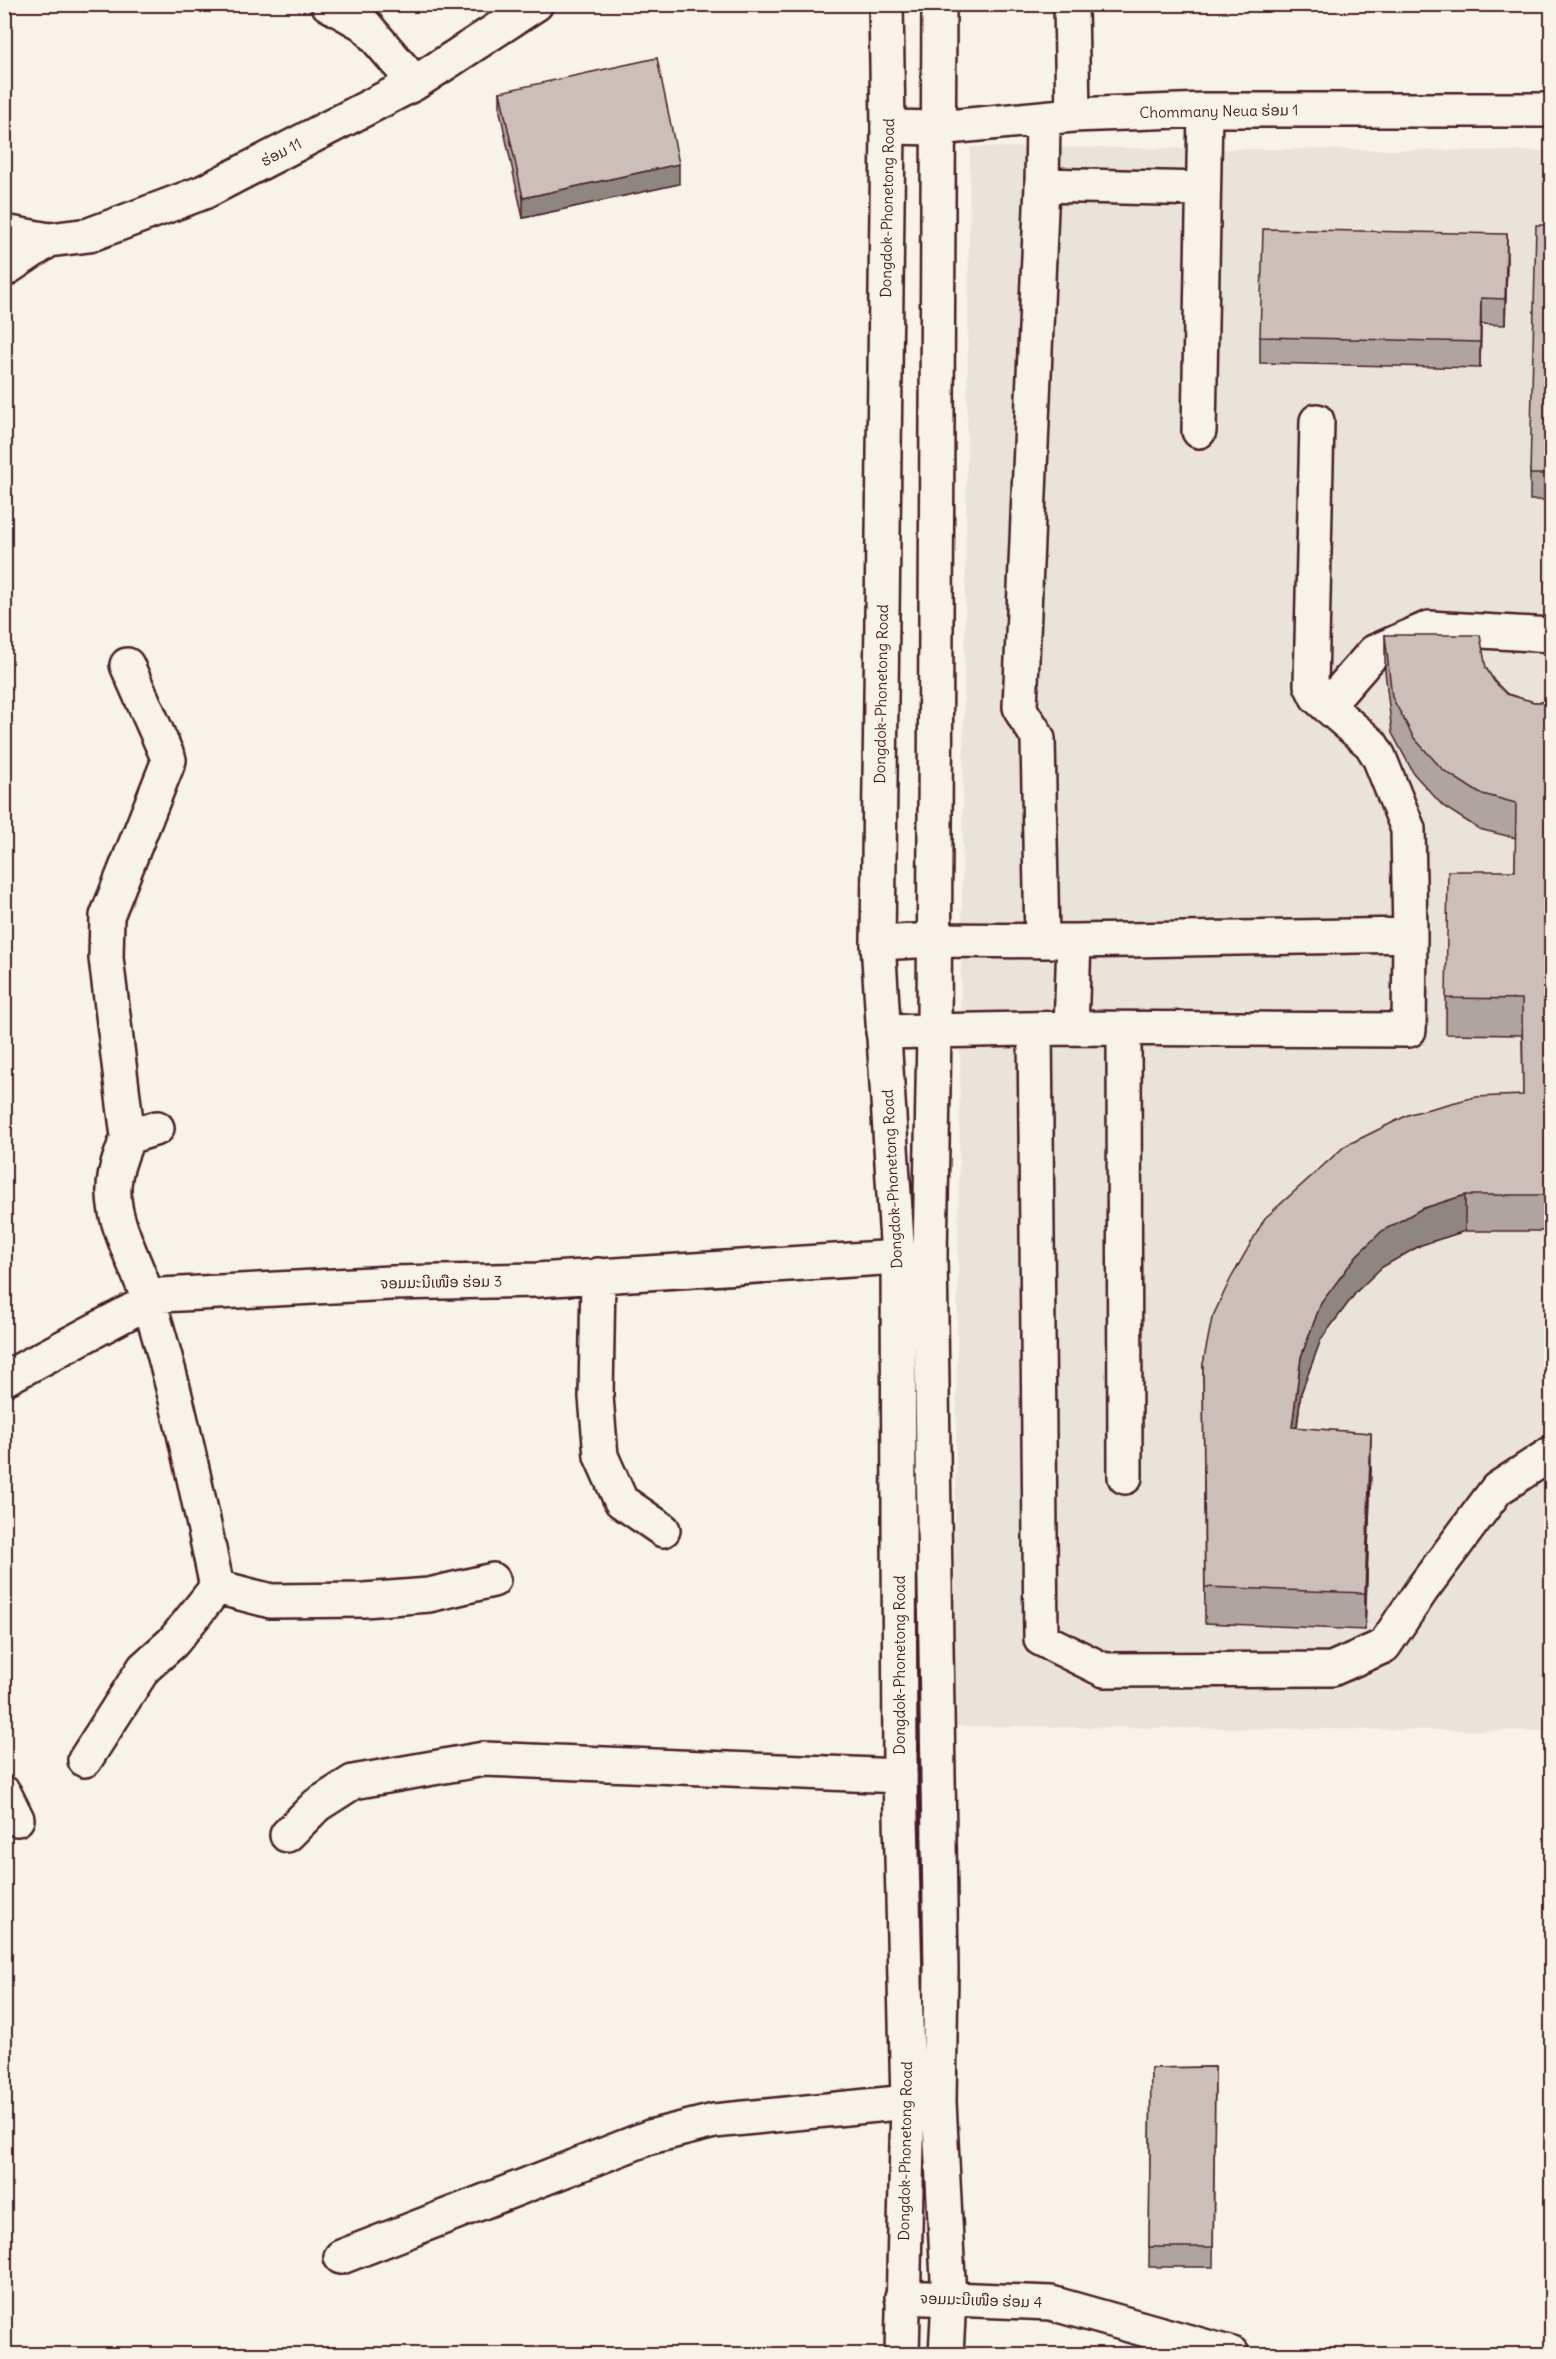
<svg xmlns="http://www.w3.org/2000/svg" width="1556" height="2359" viewBox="0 0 1556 2359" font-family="Delius,'Noto Sans Lao',sans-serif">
	<rect width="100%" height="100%" fill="#f7f3e8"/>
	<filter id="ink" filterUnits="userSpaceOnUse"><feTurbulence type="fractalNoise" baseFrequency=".0167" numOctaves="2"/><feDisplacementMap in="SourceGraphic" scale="12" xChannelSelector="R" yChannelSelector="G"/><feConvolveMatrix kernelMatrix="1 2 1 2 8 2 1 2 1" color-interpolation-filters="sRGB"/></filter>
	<g filter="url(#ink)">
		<!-- built -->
		<path fill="#eae3da" d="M970,147L1551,151V1731L953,1726Z"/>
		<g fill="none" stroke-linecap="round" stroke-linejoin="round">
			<!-- minor casing -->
			<g stroke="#4a1f2b" stroke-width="38">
				<path id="minor" d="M328,4L365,25L415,83
					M1071,4L1073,115
					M888,127L938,128L1073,115L1205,110H1552
					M1042,185L1202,189
					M4,232L49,240L89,235L204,192L415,83L536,4
					M4,270L49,240
					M1317,421L1311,685L1317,697L1371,744L1379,757L1408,829L1410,935
					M1199,431L1205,110
					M127,665L169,760L107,916L106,958L128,1137
					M1327,706L1374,652L1429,628L1552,635
					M1042,941L1038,739C1033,726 1024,720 1020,707L1042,185L1043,118
					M878,943L934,940L1074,941L1410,935L1409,1030L1071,1028L883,1032
					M1071,1028L1074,941
					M1035,1029L1041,1639L1104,1670L1332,1669L1384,1646L1423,1588L1497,1489L1552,1453
					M1124,1029L1125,1477
					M598,1275L596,1397L601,1456L621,1501L663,1530
					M4,1379L161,1295L391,1283L537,1280L898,1257
					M217,1587L271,1601L364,1600L429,1595L493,1580
					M85,1760L144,1668L173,1642L217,1587C197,1492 178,1395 149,1302C140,1272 123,1243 116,1212C110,1183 117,1164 128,1137L157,1128
					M4,1793L17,1819
					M287,1835L317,1805L353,1782L484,1759L900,1776
					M341,2257L650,2137L714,2121L908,2102
					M902,2297L1051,2303L1232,2354"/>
			</g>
			<!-- major casing -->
			<g stroke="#4a1f2b" stroke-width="38">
				<path id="major" d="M886,4L888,127L878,943L898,1257L900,1776L908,2102L902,2354
					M939,4L934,1032L930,1257L941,1970L939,2102L949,2299L946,2354"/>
			</g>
			<!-- minor -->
			<use href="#minor" stroke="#f7f3e8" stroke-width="33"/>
			<!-- major -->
			<use href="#major" stroke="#f7f3e8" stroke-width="33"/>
		</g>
		<!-- wall -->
		<path fill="#afa49f" stroke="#4a1f2b" stroke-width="1.5" d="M500,92L679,184L523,218L500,112Z
			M1551,225V500H1530V474Z
			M1507,260L1505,325L1481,324L1480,368L1260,363V337Z
			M1385,635L1486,668L1494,681L1507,694L1534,702H1551V1231H1465L1421,1245L1382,1267L1357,1291L1321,1339L1301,1393L1297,1428L1371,1469L1365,1630L1205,1623L1203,1364L1523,1095L1522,1035L1446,1034V998L1515,871L1516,838L1479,829L1443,806L1414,774L1392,733L1385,671Z
			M1215,2067L1213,2267H1149L1151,2068Z"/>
		<!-- shaded-wall -->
		<path fill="#8f8682" stroke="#4a1f2b" stroke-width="1.5" d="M679,164V184L523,218V198Z
			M1507,234V260L1505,325V299Z
			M1481,298V324L1480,368V342Z
			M1465,1195V1231L1421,1245L1382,1267L1357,1291L1321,1339L1301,1393L1292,1464V1427L1301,1357L1321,1303L1357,1255L1382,1231L1421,1209Z
			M1371,1433V1469L1365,1630V1593Z"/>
		<!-- building -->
		<path fill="#ccbfb9" stroke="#4a1f2b" stroke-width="1.5" d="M657,58L679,164L523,198L500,92Z
			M1536,225H1551V474H1530Z
			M1263,229L1507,234L1505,299L1481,298L1480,342L1260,337Z
			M1385,635H1480L1486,668L1494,681L1507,694L1534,702H1551V1195H1465L1421,1209L1382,1231L1357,1255L1321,1303L1301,1357L1292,1427L1371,1433L1365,1593L1205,1587L1203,1364L1212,1318L1230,1280L1265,1218L1345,1146L1410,1114L1475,1097L1523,1095L1522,999L1446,998L1448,871H1515L1516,803L1479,793L1443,770L1414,738L1392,697Z
			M1215,2067L1213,2247H1149L1151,2068Z"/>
	</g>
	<g text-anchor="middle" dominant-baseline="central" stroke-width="4.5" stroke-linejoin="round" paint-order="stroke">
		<!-- street labels -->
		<g font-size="15" fill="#4a1f2b" stroke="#f7f3e8">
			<text transform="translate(1219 111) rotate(-1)">Chommany Neua ຮ່ອມ 1</text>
			<text transform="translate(281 152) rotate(-27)">ຮ່ອມ 11</text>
			<text transform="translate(887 208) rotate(-89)">Dongdok-Phonetong Road</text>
			<text transform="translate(881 694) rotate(-89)">Dongdok-Phonetong Road</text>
			<text transform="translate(892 1179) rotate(-93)">Dongdok-Phonetong Road</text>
			<text transform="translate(441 1282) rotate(-1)">ຈອມມະນີເໜືອ ຮ່ອມ 3</text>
			<text transform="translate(899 1665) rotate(-90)">Dongdok-Phonetong Road</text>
			<text transform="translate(905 2151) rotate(-89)">Dongdok-Phonetong Road</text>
			<text transform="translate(981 2300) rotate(2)">ຈອມມະນີເໜືອ ຮ່ອມ 4</text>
		</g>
	</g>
	<!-- margin -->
	<rect width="1556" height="2359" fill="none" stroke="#f7f3e8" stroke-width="24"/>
	<rect x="12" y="12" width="1532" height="2335" fill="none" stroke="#4a1f2b" stroke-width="2" filter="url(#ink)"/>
</svg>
